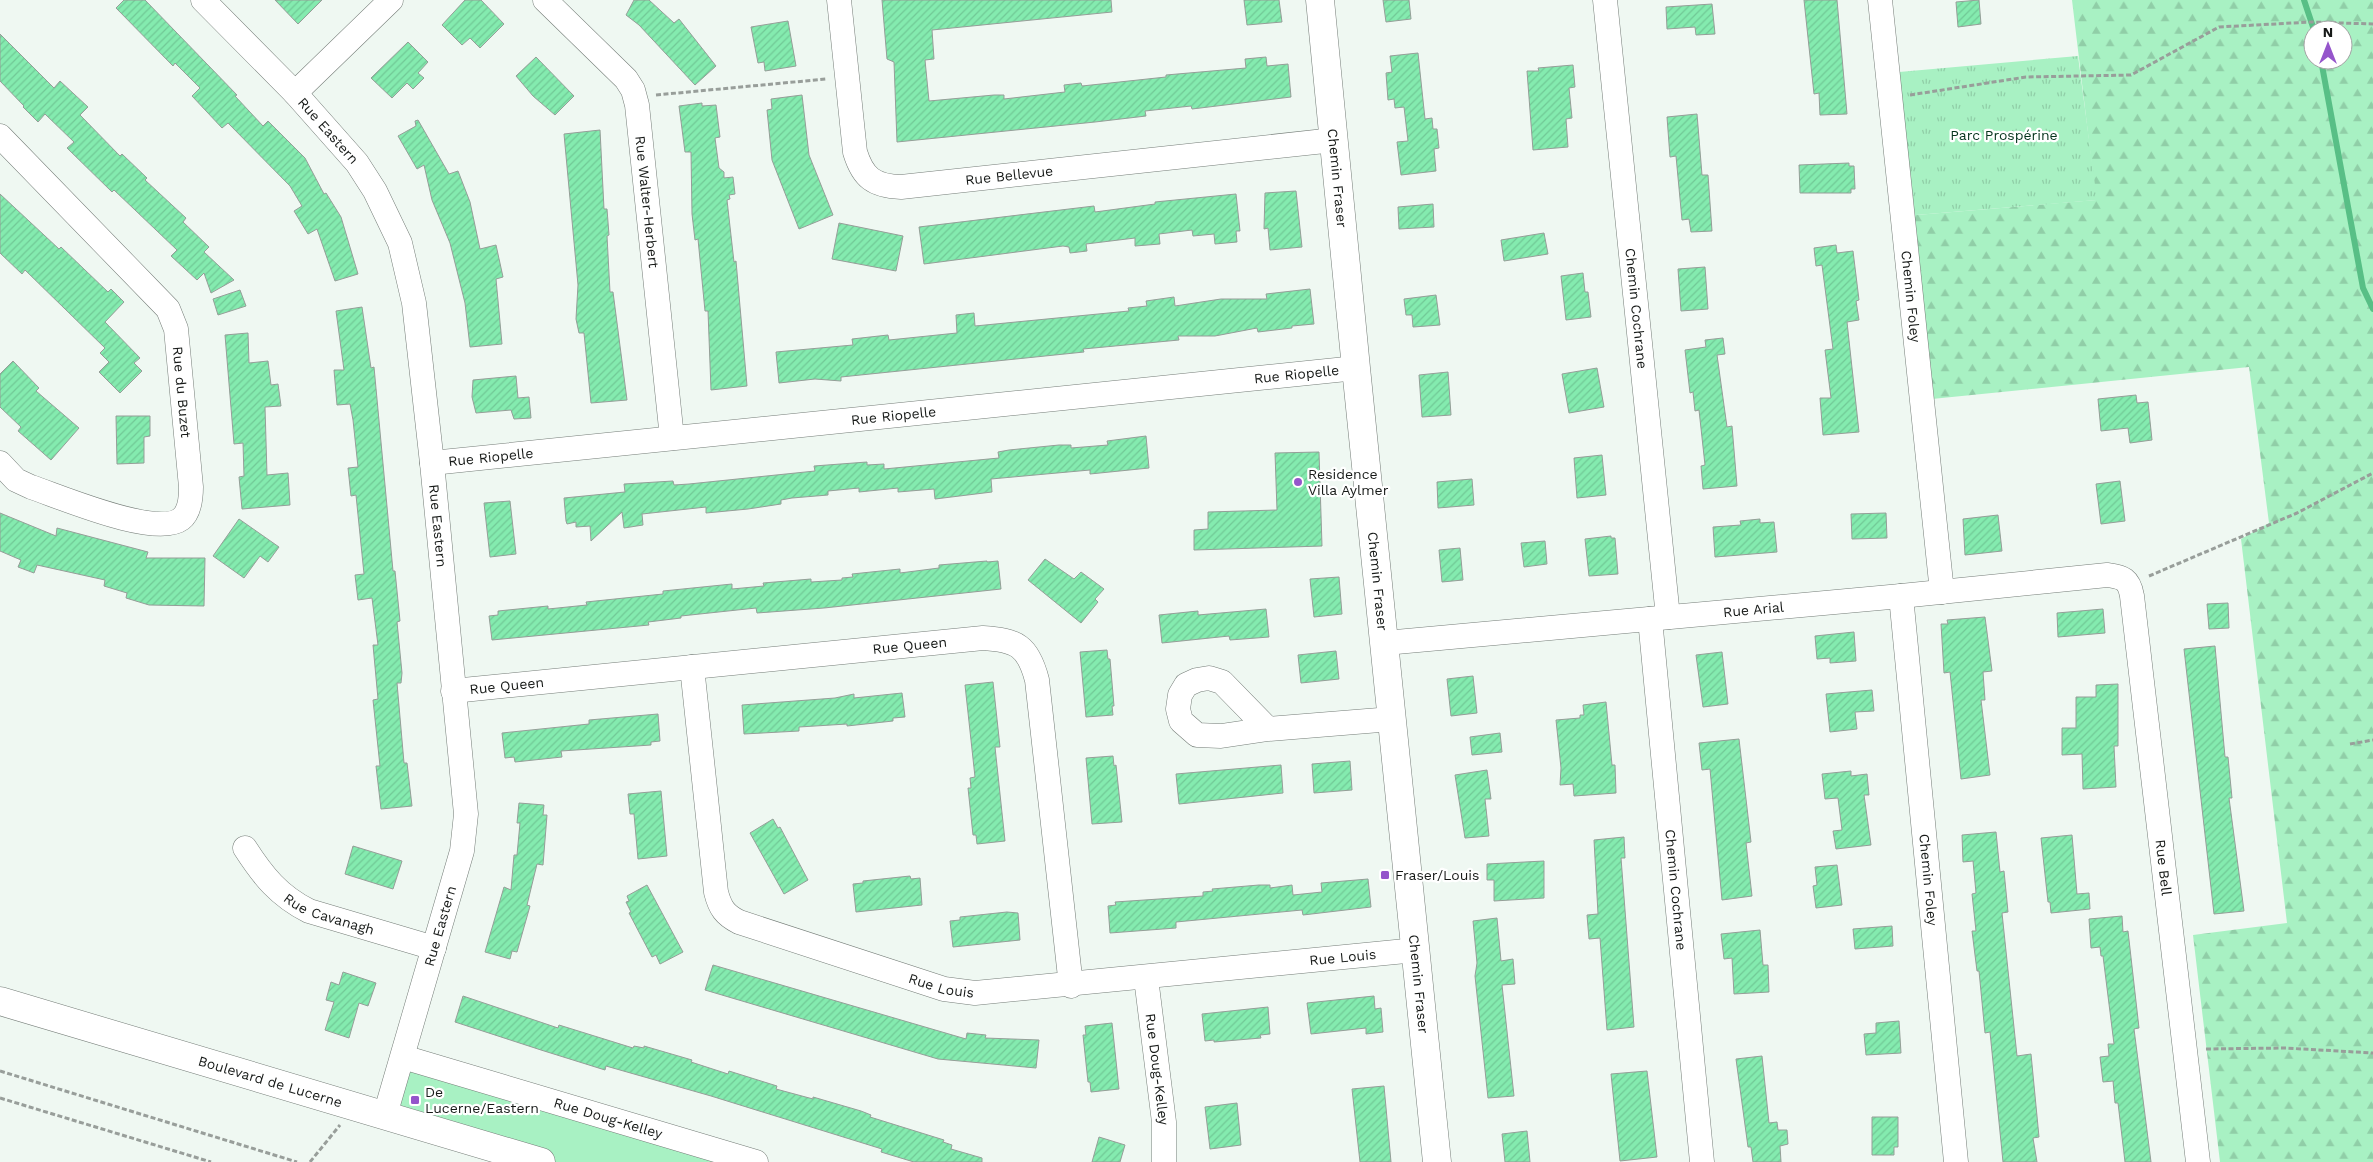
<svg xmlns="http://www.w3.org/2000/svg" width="2373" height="1162" viewBox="0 0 2373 1162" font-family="'Work Sans',sans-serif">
	<defs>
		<pattern id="forest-firs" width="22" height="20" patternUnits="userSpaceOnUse" patternTransform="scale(1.25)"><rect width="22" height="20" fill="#a8f1c3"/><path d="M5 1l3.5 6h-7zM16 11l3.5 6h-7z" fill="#90cea7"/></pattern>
		<pattern id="park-tufts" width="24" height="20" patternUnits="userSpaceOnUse" patternTransform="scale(1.25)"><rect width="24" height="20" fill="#a8f1c3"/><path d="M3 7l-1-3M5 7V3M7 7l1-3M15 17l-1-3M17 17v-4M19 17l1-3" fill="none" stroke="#90cea7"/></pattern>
		<pattern id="building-hatch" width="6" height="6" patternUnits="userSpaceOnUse" patternTransform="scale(1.25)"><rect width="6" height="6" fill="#84ebaf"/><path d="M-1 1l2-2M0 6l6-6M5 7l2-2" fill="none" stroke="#71c996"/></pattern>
	</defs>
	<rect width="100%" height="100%" fill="#eff8f2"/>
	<!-- green -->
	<path fill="#a8f1c3" d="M403,1057L756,1162H541L385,1115Z"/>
	<!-- forest -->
	<path fill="url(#forest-firs)" fill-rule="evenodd" d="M2072,0H2373V1162H2220L2193,935L2287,923L2241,539L2269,523L2249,367L1922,400L1904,216L2096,200ZM2313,30H2343V60H2313Z"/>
	<!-- park -->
	<path fill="url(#park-tufts)" d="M2078,56L2097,200L1904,216L1888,73Z"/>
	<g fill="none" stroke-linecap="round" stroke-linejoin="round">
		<!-- stream -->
		<path stroke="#58bf86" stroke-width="6" d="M2304,0L2314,30
			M2321,60L2363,288L2373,309"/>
	</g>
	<!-- building -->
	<path fill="url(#building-hatch)" stroke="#959e98" d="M124,0H145L237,95L235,96L263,126L268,121L305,158L324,194L326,193L341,217L358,274L335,281L317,229L308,234L294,211L302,206L290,186L228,123L222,128L192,96L200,88L175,63L173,66L116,8Z
		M275,0H322L298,24Z
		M465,0H481L504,24L480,48L470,38L462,45L442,25Z
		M634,0H649L674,23L679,19L716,66L695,85L639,25L626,15Z
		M882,0H1111L1112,12L932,30L934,59L925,60L929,101L994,95H1004V99L1065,92L1064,85L1081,83L1082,86L1166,77V75L1246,68L1245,59L1266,57L1267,66L1288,64L1291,97L1192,109L1191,106L1145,111L1146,116L1095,122L897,142L894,62L887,59Z
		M1244,0H1279L1282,22L1247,25Z
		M1383,0H1409L1411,19L1386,22Z
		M1804,0H1837L1847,114L1820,115L1819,93L1814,94Z
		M1979,0L1981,24L1958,27L1956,2Z
		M1712,4L1715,34L1696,35L1695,27L1667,29L1666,7Z
		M788,21L796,66L765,71L764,62L758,63L751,27Z
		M0,34L54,88L60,81L88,107L80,115L120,156L122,154L147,178L145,180L186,218L183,222L209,247L204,252L234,280L211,293L204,273L197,280L171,256L177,250L114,190L112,192L67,148L74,142L45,114L38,122L23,107L24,106L0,81Z
		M408,42L428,62L418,73L424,78L413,89L407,83L392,98L371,78Z
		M1418,53L1425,119L1432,118L1433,129H1437L1439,148L1434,149L1436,171L1401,175L1397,142L1408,141L1404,107L1395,108L1394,99L1388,100L1386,73L1392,72L1390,56Z
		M536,57L574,96L555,115L533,96L516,76Z
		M1573,65L1575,87L1569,88L1572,118L1566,119L1568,147L1533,150L1527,71H1539L1538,68Z
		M802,95L809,155L833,215L799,229L772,160L767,110L772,109L771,99Z
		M702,103V106L716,105L720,137L715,138L719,168L724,172V178L733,177L735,194L729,195L730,199L727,200L734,262L736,261L747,386L711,390L708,311H705L698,239L695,240L692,214L691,152H685L679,106Z
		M1697,114L1702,175H1708L1712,231L1691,232L1689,219L1682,220L1676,156L1670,157L1667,117Z
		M418,120L449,174L458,171L470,202L480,249L496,245L503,277L496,279L502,344L470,347L465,303L450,243L432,200L424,165L417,169L398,136L416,126L415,121Z
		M600,130L604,209H607L609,235L607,236L610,292H613L627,400L591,403L584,333H579L576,319L578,285L564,134Z
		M1849,163V166H1854L1855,189H1851V193H1800L1799,165Z
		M1296,191L1302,247L1270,250L1268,228L1264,229L1265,193Z
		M0,194L59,249L61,247L108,292L111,289L124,302L105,322L140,358L134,363L142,371L120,393L99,372L109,362L100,353L105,348L25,270L22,274L0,253Z
		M1236,194L1240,231H1236L1237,242L1215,244L1214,234L1193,236L1192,230L1159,234L1160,244L1135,246V238L1086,244L1087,251L1070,253L1069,247L1063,246L924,264L919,227L1094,206L1095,212L1155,204V202Z
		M1433,204L1434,227L1399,229L1398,207Z
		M839,223L903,236L896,271L832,259Z
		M1544,233L1548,254L1504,261L1501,240Z
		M1836,245L1837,253L1853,251L1859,300L1856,301L1859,320L1847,322L1859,432L1823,435L1820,398H1831L1825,350L1833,349L1822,265L1816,266L1814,248Z
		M1705,267L1708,309L1681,311L1678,269Z
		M1583,273L1585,292H1588L1591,317L1566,320L1561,276Z
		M1310,289L1314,324L1292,326V328L1258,332L1257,328L1215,336H1178L1179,340L1083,349L1084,352L841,377V381L815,379L779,383L776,352L853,345L852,339L888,335L889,340L957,333L956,315L974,313L975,326L1129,311L1128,308L1147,306L1146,301L1174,297L1175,306L1221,299H1267L1266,294Z
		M240,290L246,306L218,315L213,299Z
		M1436,295L1440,325L1413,327L1412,315H1406L1404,299Z
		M362,307L371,368L374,367L393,571H395L400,621L397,622L402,673L401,683H397L404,763H407L412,806L381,809L376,766H380L373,700L378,699L373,645H378L372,598L358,600L355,575L364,574L356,495L351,496L348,468L358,467L353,420L350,404L337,405L334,370H344L336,311Z
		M248,333L249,363L268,361L271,385L278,384L281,406L265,407L267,475L288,473L290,505L242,509L239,477L244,476L243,443L234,444L225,335Z
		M1723,338L1725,354L1717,355L1727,427L1732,426L1737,486L1703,489L1701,466L1705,465L1699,410L1695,411L1693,392L1690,393L1685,350L1706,347L1705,340Z
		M13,361L39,388L36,391L79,428L51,460L18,431L21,427L0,407V374Z
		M1597,368L1604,407L1569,413L1562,374Z
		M1448,372L1451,415L1422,417L1419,375Z
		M516,376L518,398L529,397L531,418L514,419L511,410L476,413L472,397L473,380Z
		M2136,395L2137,403L2148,402L2152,440L2130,443L2128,428L2101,431L2098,399Z
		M116,416H150V436L144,437V463L117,464Z
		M1146,436L1149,468L1090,474V470L991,479L992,492L935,499L934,489L898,492V488L859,492V488L828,491V495L792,498L781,500V504L748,509L706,513V507L642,514L643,525L624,528L622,512L591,541L590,526L576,527V522L567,524L566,521L564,498L625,492L624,484L673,481L674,485L689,484L815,471L814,466L867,462V465L884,464V469L999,458L998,452L1009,450L1059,445H1071V448L1108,445L1107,441Z
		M1319,452L1322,546L1194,550V530L1208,529V512L1277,510L1275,453Z
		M1602,455L1606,495L1577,498L1574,458Z
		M1472,479L1474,505L1438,508L1437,482Z
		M2120,481L2125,521L2101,524L2096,484Z
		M510,501L516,554L490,557L484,503Z
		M0,513L56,536L57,528L148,552L146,558H205L204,606L149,605L126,598L127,593L104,586L105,580L37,565L34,573L18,567L21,560L0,551Z
		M1886,513L1887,538L1852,539L1851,514Z
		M1998,515L2002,551L1965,555L1963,519Z
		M239,519L279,547L268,562L260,556L244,578L213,556Z
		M1760,519V523L1774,522L1777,552L1715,557L1713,527L1741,525L1740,521Z
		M1611,536V538H1615L1618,574L1589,576L1585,539Z
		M1545,541L1547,564L1524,567L1521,543Z
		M1460,548L1463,580L1442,582L1439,550Z
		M1045,559L1074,579L1081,572L1104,589L1095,599L1098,602L1081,623L1028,580Z
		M987,561V562L998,561L1001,589L824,608L757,613L756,608L681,616V618L648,622L649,625L492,640L489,616L498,615V611L548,606V609L587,605L586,602L663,594V591L732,584V589L764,586L763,583L811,579V582L842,580V578L853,577L852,574L900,569V573L939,568V565Z
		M1339,577L1342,614L1314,617L1310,579Z
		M2228,603L2229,628L2209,629L2207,604Z
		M1266,609L1269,637L1230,640L1229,636L1162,643L1159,615L1198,611V615Z
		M2103,609L2105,633L2058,637L2057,613Z
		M1985,617L1992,671L1983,672L1985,700H1981L1990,775L1961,779L1950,672L1944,673L1941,624H1948L1947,620Z
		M1854,632L1856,661L1830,663V658L1817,659L1815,636Z
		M2215,646L2225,757H2228L2232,798H2229L2244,911L2214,914L2184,649Z
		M1107,650L1108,659H1110L1114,706H1112L1113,715L1086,717L1080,652Z
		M1336,651L1339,679L1301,683L1298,655Z
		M1722,652L1728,704L1703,707L1696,655Z
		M1473,676L1477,713L1451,716L1447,679Z
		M993,682L1000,747H995L1005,841L977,844L976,835H973L968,788H971L970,778L975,777L965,685Z
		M2118,684V746H2114L2116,787L2083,789L2082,754L2062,755V728H2076V697H2096V685Z
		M1872,690L1874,711L1855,712L1857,729L1830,732L1826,694Z
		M902,693L905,717L893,718V721L847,726V724L799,727V731L744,734L742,705L835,698L854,694V698Z
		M1606,702L1612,765H1615L1616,793L1574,796L1573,784L1560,785L1561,768L1556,720L1580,718V715H1584L1583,705Z
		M658,714L660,741L651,742V745L561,751L562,757L515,762L514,757L505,758L502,733L589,724V720Z
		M1500,733L1502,752L1472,755L1470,737Z
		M1739,739L1751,842L1746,843L1752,896L1722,900L1710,769L1702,770L1699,743Z
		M1113,756L1114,766L1116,765L1122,822L1092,824L1086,758Z
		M1350,761L1352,790L1314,793L1312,764Z
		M1281,765L1283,793L1179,804L1176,774Z
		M1487,770L1491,799H1485L1489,836L1465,838L1455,775Z
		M1851,771V776L1867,774L1869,795H1864L1871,845L1836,849L1833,831L1842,830L1838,798L1825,799L1822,774Z
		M661,791L667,856L638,859L634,814H630L628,794Z
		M519,803L544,805L543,815H547L543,865L537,864L527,905L530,906L517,952L512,951L510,959L485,952L504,887L511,890L514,855H517L520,823H517Z
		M773,819L778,828L780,827L808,880L784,894L750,833Z
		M1996,832L2000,872L2004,871L2008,912L2002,913L2017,1056L2031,1054L2039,1137L2033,1138L2037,1162H2003L1990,1032L1985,1033L1979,971H1977L1972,931H1976L1972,894L1976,893L1973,861L1963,862L1962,835Z
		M2072,835L2077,894L2089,893L2090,909L2051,913L2050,902H2048L2041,838Z
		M1624,837L1625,858H1621L1634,1027L1607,1030L1600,938L1589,939L1587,915L1598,914L1594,840Z
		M353,846L402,861L393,889L345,874Z
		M1544,861V898L1494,901V880H1487V864Z
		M1837,865L1842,905L1816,908L1813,886L1817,885L1815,867Z
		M910,876L911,879L920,878L922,905L856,912L853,884L863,883V881Z
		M1368,879L1371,907L1303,915L1302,910L1176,922V928L1110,933L1108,906L1116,905L1115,902L1203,896V892L1213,891L1212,889L1259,885H1270V888L1292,885L1293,895L1322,892L1321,883Z
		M647,885L683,952L660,964L656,955L652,957L629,913L631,912L626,902L629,901L627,896Z
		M1007,912L1018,913L1020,940L953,947L950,921L960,920V917Z
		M2122,916L2123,932L2128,931L2139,1028L2134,1029L2151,1162H2125L2118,1103H2115L2113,1081L2103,1082L2100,1057L2109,1056L2108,1044H2114L2103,956H2101L2100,947L2091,948L2089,919Z
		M1497,918L1501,961L1513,959L1515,984L1502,985L1514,1096L1488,1098L1475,976L1477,963L1473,921Z
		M1892,926L1893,946L1855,949L1853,929Z
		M1760,930L1763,965H1768L1769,992L1734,994L1732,958L1724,959L1721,934Z
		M713,965L966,1039L967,1033L986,1035L985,1038L1039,1040L1036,1068L938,1059L705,990Z
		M343,972L376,983L368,1006L359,1003L349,1038L325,1030L334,1002L326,1000L331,982L339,985Z
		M463,996L558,1028L559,1025L633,1048L634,1046L644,1048V1046L692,1060L691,1062L728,1074L729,1071L777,1086L776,1089L813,1099V1097L861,1111L871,1115L870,1117L944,1140L943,1142L952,1145L951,1149L982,1158V1162H914L881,1152L882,1149L711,1096L606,1066L605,1070L541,1050L455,1022Z
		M1374,996L1375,1009L1381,1008L1383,1032L1366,1034V1028L1311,1034L1307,1003Z
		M1268,1007L1270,1034L1260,1035L1261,1038L1214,1042V1040L1205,1041L1202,1014Z
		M1899,1021L1901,1053L1866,1055L1864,1034L1876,1033V1023Z
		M1112,1023L1119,1089L1091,1092L1090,1082H1088L1083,1035H1086L1085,1026Z
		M1762,1056L1769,1123L1777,1122L1778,1130H1787L1788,1144L1780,1146L1781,1162H1753L1751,1147H1748L1736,1059Z
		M1647,1071L1657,1157L1620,1161L1611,1074Z
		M1384,1086L1391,1162H1360L1352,1089Z
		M1237,1103L1241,1145L1210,1149L1205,1107Z
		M1872,1117H1898V1147H1894V1155H1872Z
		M1527,1131L1530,1162H1505L1502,1134Z
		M1099,1137L1125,1145L1120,1162H1092Z"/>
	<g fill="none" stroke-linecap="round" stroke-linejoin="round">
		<!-- minor casing -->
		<g stroke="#757d78" stroke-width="25">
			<g id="minor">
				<path id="s1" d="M203,0L295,93L357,163L375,191L400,243L414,303L432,463L466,814L462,851L385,1115"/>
				<path id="s2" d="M545,0L626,79L633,90L637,105L672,438"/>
				<path id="s3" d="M839,0L855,152C863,178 874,186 901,187L1334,140"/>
				<path id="s4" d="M1605,0L1668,617"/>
				<path id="s5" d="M1880,0L1942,592"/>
				<path d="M295,93L391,0"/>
				<path id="s6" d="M0,136L168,309L176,329L191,487C191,497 190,512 181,519C156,538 61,497 31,487L16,480L0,463"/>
				<path id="s7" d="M432,463L1356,368"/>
				<path id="s8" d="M1901,596L1956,1162"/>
				<path id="s9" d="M1650,619L1702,1162"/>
				<path id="s10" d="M1385,643L1901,596L2107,575C2123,577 2129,579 2132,596L2198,1162"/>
				<path id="s11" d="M692,667L716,892C720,908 725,915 739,922L944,989L975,993L1416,950"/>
				<path id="s12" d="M453,691L983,638C1017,640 1028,646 1037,680L1071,986"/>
				<path d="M1268,729L1222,682L1209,678L1197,680L1186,685L1180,695L1178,709L1181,721L1197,735L1221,736L1268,729L1392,719"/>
				<path id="s13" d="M245,848C263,876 279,896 309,911L434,948"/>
				<path id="s14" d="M1146,978L1164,1122V1162"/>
				<path id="s15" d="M403,1057L756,1162"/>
			</g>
		</g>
		<!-- tertiary casing -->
		<g stroke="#757d78" stroke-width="29">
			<g id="tertiary">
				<path id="s16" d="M1320,0L1356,368L1437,1162"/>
			</g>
		</g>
		<!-- secondary casing -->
		<g stroke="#757d78" stroke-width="29">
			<g id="secondary">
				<path id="s17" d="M0,1001L541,1162"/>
			</g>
		</g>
		<!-- path -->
		<path stroke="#989e9a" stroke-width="3" stroke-dasharray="5 2.5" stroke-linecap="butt" d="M656,95L826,79
			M1910,95L2026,77L2131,75L2219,27L2311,22L2373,24
			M2149,576L2297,513L2373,473
			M2350,744L2373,740
			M2206,1049L2285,1048L2373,1053
			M0,1071L297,1162
			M0,1098L211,1162
			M310,1162L340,1125"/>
		<!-- minor -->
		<use href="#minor" stroke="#fff" stroke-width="24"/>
		<!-- tertiary -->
		<use href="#tertiary" stroke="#fff" stroke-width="28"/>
		<!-- secondary -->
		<use href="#secondary" stroke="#fff" stroke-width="28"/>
	</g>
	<!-- markers -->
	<g fill="#9555cb" stroke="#fff" stroke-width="2">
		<circle cx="1298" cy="482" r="5"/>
		<rect x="1380" y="870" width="10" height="10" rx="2.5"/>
		<rect x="410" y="1095" width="10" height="10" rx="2.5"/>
	</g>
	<g text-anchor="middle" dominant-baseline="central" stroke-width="4.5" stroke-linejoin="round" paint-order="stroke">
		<!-- street labels -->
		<g font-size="14" fill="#171a18" stroke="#fff">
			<text stroke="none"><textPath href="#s1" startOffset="181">Rue Eastern</textPath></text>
			<text stroke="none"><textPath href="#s3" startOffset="325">Rue Bellevue</textPath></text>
			<text stroke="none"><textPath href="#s16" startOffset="179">Chemin Fraser</textPath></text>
			<text stroke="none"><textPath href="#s2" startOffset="239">Rue Walter-Herbert</textPath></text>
			<text stroke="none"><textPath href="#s5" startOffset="298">Chemin Foley</textPath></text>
			<text stroke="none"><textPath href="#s4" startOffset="310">Chemin Cochrane</textPath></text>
			<text stroke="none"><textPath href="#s7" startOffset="869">Rue Riopelle</textPath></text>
			<text stroke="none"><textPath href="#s6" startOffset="326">Rue du Buzet</textPath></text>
			<text stroke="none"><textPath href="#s7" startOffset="464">Rue Riopelle</textPath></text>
			<text stroke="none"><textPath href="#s7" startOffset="59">Rue Riopelle</textPath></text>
			<text stroke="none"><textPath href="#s1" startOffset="601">Rue Eastern</textPath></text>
			<text stroke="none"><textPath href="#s16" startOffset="584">Chemin Fraser</textPath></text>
			<text stroke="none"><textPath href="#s10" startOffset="370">Rue Arial</textPath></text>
			<text stroke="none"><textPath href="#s12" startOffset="459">Rue Queen</textPath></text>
			<text stroke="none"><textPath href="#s12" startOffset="54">Rue Queen</textPath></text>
			<text stroke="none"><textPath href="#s10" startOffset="1035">Rue Bell</textPath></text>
			<text stroke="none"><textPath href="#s8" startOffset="285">Chemin Foley</textPath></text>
			<text stroke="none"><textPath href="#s9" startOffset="272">Chemin Cochrane</textPath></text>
			<text stroke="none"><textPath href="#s13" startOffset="111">Rue Cavanagh</textPath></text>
			<text transform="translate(440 926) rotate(-74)">Rue Eastern</text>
			<text stroke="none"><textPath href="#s11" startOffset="882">Rue Louis</textPath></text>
			<text stroke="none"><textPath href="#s11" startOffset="478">Rue Louis</textPath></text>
			<text stroke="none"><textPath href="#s16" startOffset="989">Chemin Fraser</textPath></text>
			<text stroke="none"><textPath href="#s14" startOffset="92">Rue Doug-Kelley</textPath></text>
			<text stroke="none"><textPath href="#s17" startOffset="282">Boulevard de Lucerne</textPath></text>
			<text stroke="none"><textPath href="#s15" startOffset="214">Rue Doug-Kelley</textPath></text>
		</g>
		<!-- park labels -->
		<g font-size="14" fill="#06341d" stroke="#fff">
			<text x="2004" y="135">Parc Prospérine</text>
		</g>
		<!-- poi labels -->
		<g font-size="14" fill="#171a18" stroke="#fff" text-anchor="start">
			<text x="1308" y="474">Residence<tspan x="1308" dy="16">Villa Aylmer</tspan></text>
			<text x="1395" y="875">Fraser/Louis</text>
			<text x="425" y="1092">De<tspan x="425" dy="16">Lucerne/Eastern</tspan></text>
		</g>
	</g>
	<!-- north arrow -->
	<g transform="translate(2328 45)"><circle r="24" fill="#ffffff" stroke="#a2a3a3"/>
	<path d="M0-4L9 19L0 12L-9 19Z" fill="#9555cb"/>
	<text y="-8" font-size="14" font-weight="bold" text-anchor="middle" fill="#171a18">N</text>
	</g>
</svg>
